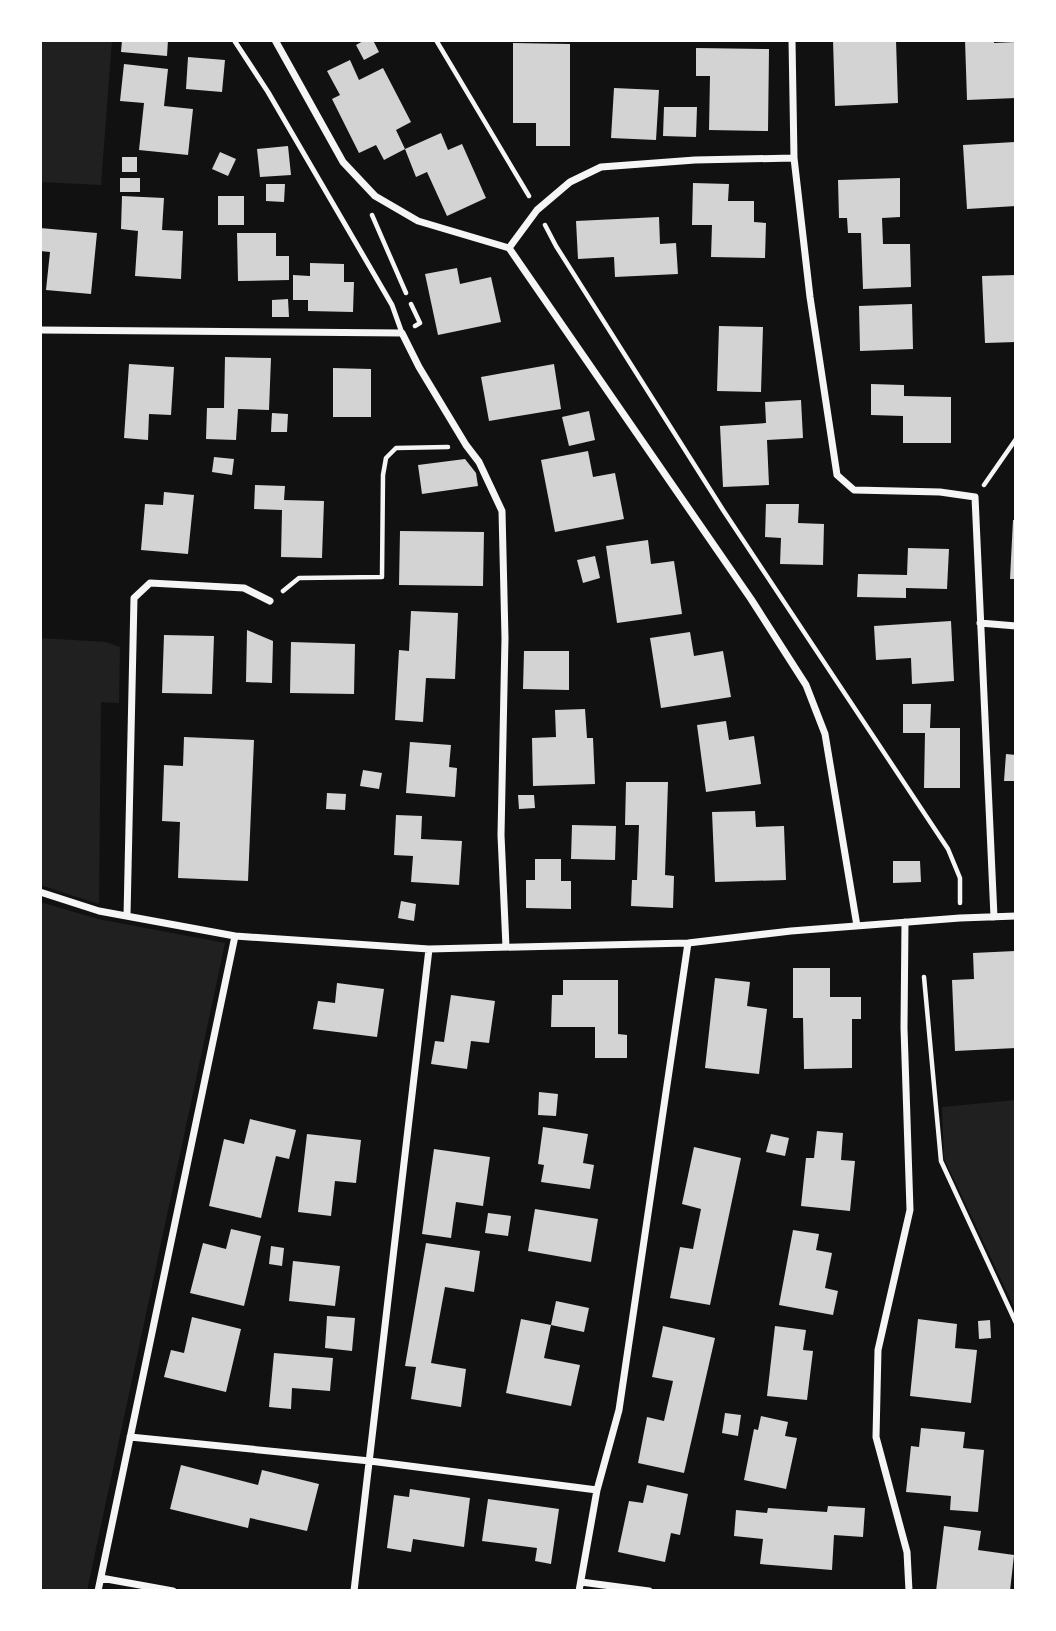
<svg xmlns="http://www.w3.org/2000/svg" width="1056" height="1631" viewBox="0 0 1056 1631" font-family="'Exo 2',sans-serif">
	<rect width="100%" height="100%" fill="#111"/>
	<!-- green -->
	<path fill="#202020" d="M40,40H112L101,185L40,182Z
		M40,638L106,642L120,647L119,703L101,702L99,904L40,885Z
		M40,902L98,919L225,943L87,1591H40Z
		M1016,1100V1311L944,1158L942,1107Z"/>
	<!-- building -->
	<path fill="#d3d3d3" d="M122,40H168L167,56L121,52Z
		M365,40H373L379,52L364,60L356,45Z
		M833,40H896L898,103L835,106Z
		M965,40H994V43L1016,42V98L967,100Z
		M513,43L570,44V146H536V123H513Z
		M696,48L769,49L768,131L709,130L710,76H696Z
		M188,57L225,60L222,92L186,89Z
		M350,60L359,80L383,68L411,122L396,130L405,149L441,133L448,150L462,144L486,198L447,216L427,172L416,177L405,149L384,160L376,145L359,153L332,99L340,95L327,71Z
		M124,64L168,69L164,106L193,109L188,155L139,150L144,103L120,101Z
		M614,88L659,90L656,140L611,138Z
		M664,107H697L696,137L663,136Z
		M1015,142L1016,206L967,209L963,145Z
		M288,146L291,175L260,177L257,149Z
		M220,152L236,159L228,176L212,169Z
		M122,157H137V172H122Z
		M120,178H140V192H120Z
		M900,178V217L882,218L883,244H910L911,287L863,289L861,233H848L847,218H839L838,180Z
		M693,183L729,184L728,201H754V222L766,223L765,258L711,257L712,225H692Z
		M266,184H285L284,202L266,201Z
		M122,196L164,198L162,230L183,231L181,279L135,276L138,231L121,229Z
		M218,196H244V225H218Z
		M659,217L660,244L676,243L678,274L615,277L614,257L578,259L576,221Z
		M40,228L97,233L91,294L46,290L50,252L40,251Z
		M237,233H276V256H289V280L238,281Z
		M310,263L344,264V282H354L353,312L308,311V300H293V275L310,276Z
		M457,268L460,284L491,277L501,322L438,335L425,274Z
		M1016,275V342L985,343L982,276Z
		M288,299L289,317H272V300Z
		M912,304L913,349L860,351L859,306Z
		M719,326L763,327L761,392L717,391Z
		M225,357L271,358L269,410L238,409L236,440L206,439L207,408H224Z
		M129,364L174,367L171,415L149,414L148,440L124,438Z
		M554,364L561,409L489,421L481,377Z
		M333,368L371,369V417H333Z
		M871,384L904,385V396L951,397V443H903V416L871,415Z
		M801,400L803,438L767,440L769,485L723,487L720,426L766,423L765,402Z
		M589,411L595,440L569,446L562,417Z
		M272,413L288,414L287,432H271Z
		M588,451L593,477L615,473L624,519L555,532L541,460Z
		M214,457L234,459L232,475L212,472Z
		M465,459L476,473L478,486L422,494L418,465Z
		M255,485L285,486L284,500L324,501L322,558L281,557L282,510L254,509Z
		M164,492L194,495L188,554L141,550L145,504L163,505Z
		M766,504H799L798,523L824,524L823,565L780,564L781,538L765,537Z
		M1013,520H1016V579H1010Z
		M400,531L484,532L483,586L399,585Z
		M648,540L651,564L674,561L682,614L617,623L606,546Z
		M908,548L949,549L947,589L906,588V598L857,597L858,574L907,575Z
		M595,556L600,578L583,583L577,560Z
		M411,611L458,613L455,679L426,678L423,722L395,720L399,650L409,651Z
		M951,621L954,681L912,684L911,658L876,660L874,626Z
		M247,630L273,641L272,683L246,682Z
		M690,632L694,656L723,651L731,697L661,708L650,638Z
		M164,635L214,636L212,694L162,693Z
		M291,642L355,644L354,694L290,693Z
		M524,651H569V690L523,689Z
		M903,704H931L930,728H960V788H924L925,733H903Z
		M585,709L587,738H593L595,784L533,786L532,738L556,737L555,710Z
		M726,721L729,740L754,736L761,784L706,792L697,725Z
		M184,737L254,740L248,881L178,878L180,822L162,821L164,765L183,766Z
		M410,742L451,745L449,767L457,768L455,797L406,793Z
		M1006,754L1016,755V781H1004Z
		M363,770L382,773L379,789L360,786Z
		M626,782H668L665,875L674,876L673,908L631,906L632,880H637L639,825H625Z
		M327,793L346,794L345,810L326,809Z
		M518,795H534L535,808L519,809Z
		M755,811L756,827L784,826L786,880L715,882L712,812Z
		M396,815L422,816L421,839L462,841L459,885L411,882L413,856L394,855Z
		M572,825L616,826L615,860L571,859Z
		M535,859H561V881H571V909L526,908V880H535Z
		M893,861H920L921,882L893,883Z
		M401,901L416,904L414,921L398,918Z
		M1015,951L1016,1048L955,1051L952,980L974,979L973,953Z
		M793,968H830V997H861V1019H852V1068L804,1069L803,1018H793Z
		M715,978L750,982L747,1006L767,1009L759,1074L705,1068Z
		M563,980H618V1034L627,1035V1058H595V1027H551L552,995H563Z
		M337,983L384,989L377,1037L313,1029L318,1001L335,1003Z
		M451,995L495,1001L489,1043L471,1041L467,1069L431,1064L435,1041L444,1042Z
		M539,1092L558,1094L556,1116L538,1115Z
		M250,1119L296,1130L289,1159L276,1156L261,1218L209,1206L224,1139L244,1144Z
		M543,1127L588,1134L583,1163L594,1165L590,1189L541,1182L544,1165L538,1164Z
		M817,1131L843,1133L841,1160L855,1161L850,1211L801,1206L806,1158H814Z
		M307,1134L361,1140L356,1183L335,1181L331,1216L298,1212Z
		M771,1134L789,1138L785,1156L766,1152Z
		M694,1147L741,1158L710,1305L670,1298L680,1247L693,1249L701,1209L682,1204Z
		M434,1149L490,1157L483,1206L456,1202L451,1238L422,1234Z
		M535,1209L598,1219L591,1262L528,1251Z
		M488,1213L511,1216L508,1236L485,1233Z
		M231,1229L261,1236L244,1306L190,1293L203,1243L226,1249Z
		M793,1230L819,1234L816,1250L832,1253L825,1288L838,1291L833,1315L779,1305Z
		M426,1243L480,1251L474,1292L445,1287L431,1363L466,1369L461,1407L411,1399L416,1367L405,1366Z
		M271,1246L284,1248L282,1266L269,1264Z
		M293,1261L340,1266L335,1306L289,1301Z
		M556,1301L589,1308L584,1332L551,1325Z
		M327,1316L355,1318L352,1351L325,1348Z
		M192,1317L241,1329L226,1392L164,1377L171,1350L184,1353Z
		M521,1319L551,1325L544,1358L580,1365L571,1406L506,1393Z
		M918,1319L957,1324L955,1348L977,1350L971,1403L910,1396Z
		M990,1320L991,1338L979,1339L978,1321Z
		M663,1326L715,1338L684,1473L638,1463L647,1417L664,1421L673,1381L652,1377Z
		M775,1326L806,1330L803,1350L813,1351L807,1400L767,1396Z
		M274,1353L333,1358L330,1391L292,1388L291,1409L269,1407Z
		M725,1413L741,1415L738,1436L722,1433Z
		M761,1416L788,1422L785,1436L797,1438L786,1489L744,1480L754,1429L758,1430Z
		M921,1428L965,1432L963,1448L984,1450L978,1512L950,1510L951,1496L906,1492L911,1446L919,1447Z
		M181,1465L258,1485L262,1470L319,1484L307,1531L250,1518L248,1528L170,1509Z
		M647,1485L688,1494L680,1535L671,1533L665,1562L618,1552L629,1501L643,1503Z
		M410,1489L470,1498L464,1547L413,1539L411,1552L387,1548L394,1495L409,1497Z
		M488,1499L559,1509L551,1564L535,1561L537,1548L482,1541Z
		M828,1506L865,1508L863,1537L834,1535L832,1570L760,1564L763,1539L734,1536L736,1510L767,1513L768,1508L827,1512Z
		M944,1526L981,1531L978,1550L1014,1555L1010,1591H936Z"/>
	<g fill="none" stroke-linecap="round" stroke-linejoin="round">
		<!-- path -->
		<path stroke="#f5f5f5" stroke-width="4.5" d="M436,40L529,196
			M372,215L406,293
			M545,225L556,246L723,510L948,849L960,878V903
			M411,304L420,323L415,326
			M984,485L1016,439
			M283,591L299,578L382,577L383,475L386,458L396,448L448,447
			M924,977L941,1161L1016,1323"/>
		<!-- service -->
		<path stroke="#f5f5f5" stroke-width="5" d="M234,40L268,92L392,305L402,333"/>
		<!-- minor -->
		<path stroke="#f5f5f5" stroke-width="7" d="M275,40L343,162L375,196L418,221L509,248L751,599L806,685L825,734L857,926
			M792,40L794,158L810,297L837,475L854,490L940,492L975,497L994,917
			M509,248L537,210L570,182L601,167L695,160L794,158
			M40,330L402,333L419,367L466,445L479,462L502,511L505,638L501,835L506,947
			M980,623L1016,626
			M40,892L99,911L235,936L429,949L688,943L791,931L960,918L1016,916
			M127,916L134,598L150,583L244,588L270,601
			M905,922L904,1028L910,1210L878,1350L876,1437L907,1552L909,1591
			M130,1437L370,1461L597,1490
			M101,1578L173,1591
			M581,1582L649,1591
			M98,1591L235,936
			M354,1591L429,949
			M579,1591L597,1490L619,1410L688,943"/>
	</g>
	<!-- border -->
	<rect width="1056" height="1631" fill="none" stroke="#ffffff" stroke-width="84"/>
</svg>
